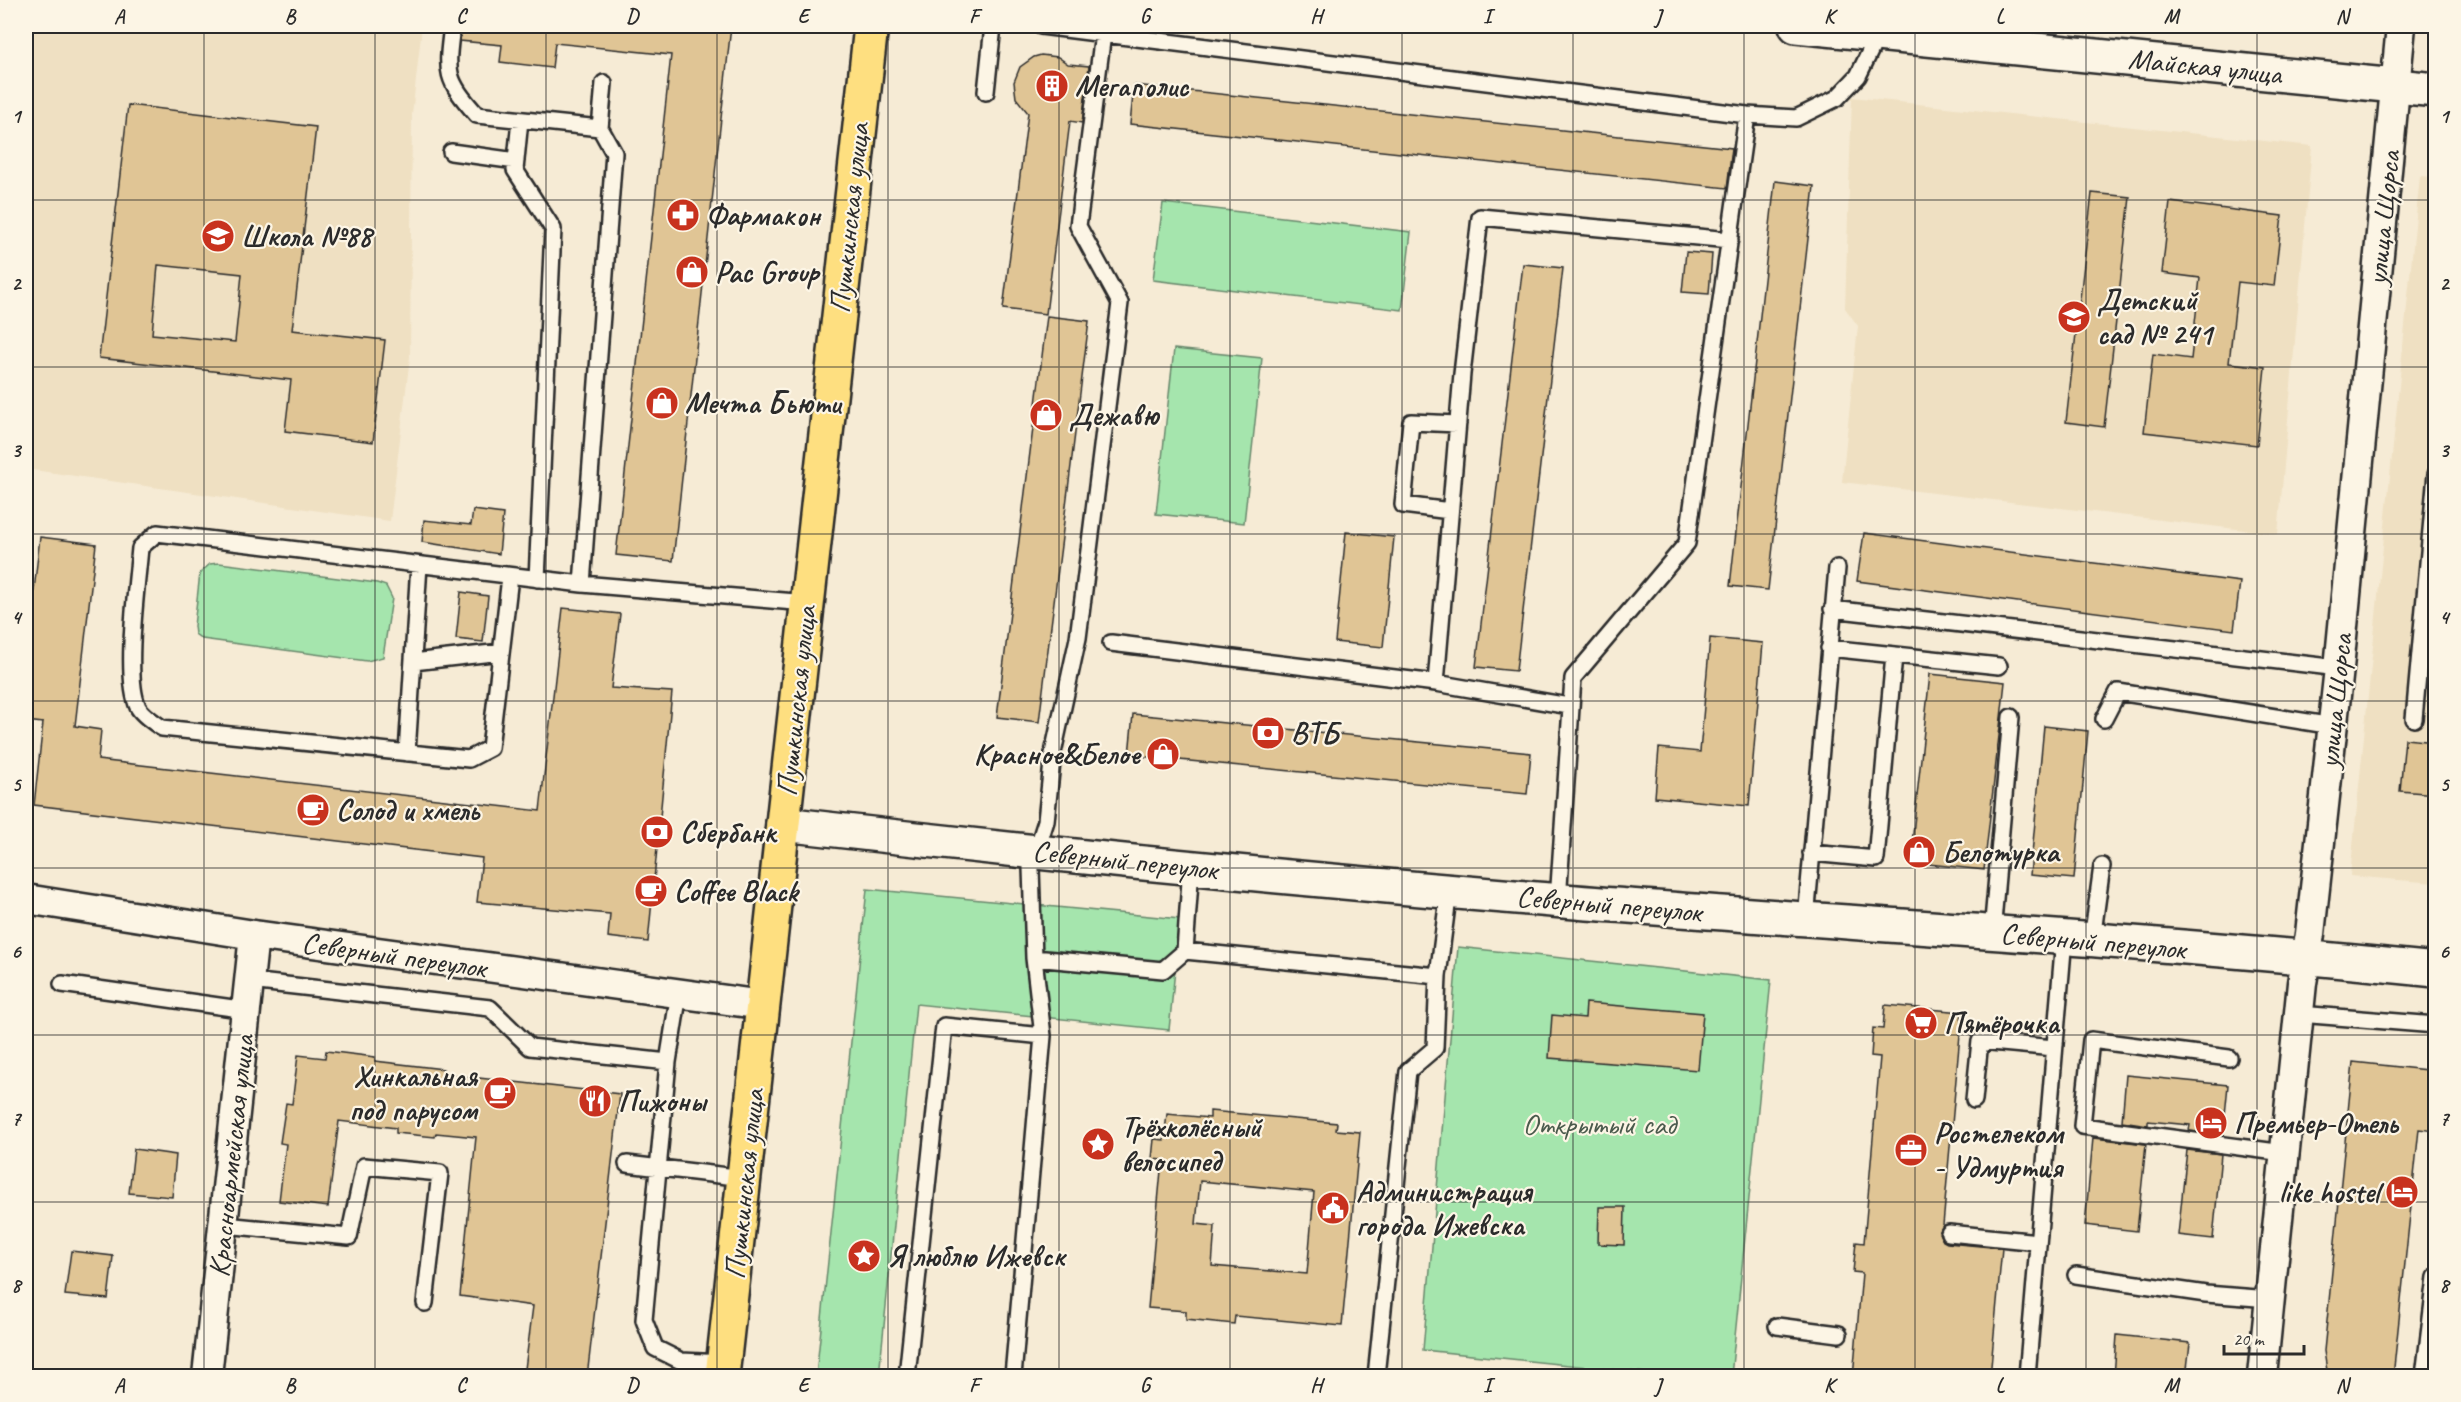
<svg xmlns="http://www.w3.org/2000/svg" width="2461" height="1402" viewBox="0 0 2461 1402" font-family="Caveat,sans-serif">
	<rect width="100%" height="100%" fill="#f6ebd5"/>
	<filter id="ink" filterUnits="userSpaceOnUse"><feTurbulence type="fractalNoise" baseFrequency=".0167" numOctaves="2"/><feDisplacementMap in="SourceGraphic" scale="12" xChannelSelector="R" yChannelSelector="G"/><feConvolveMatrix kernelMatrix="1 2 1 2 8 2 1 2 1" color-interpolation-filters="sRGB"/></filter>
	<g filter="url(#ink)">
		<!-- built -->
		<path fill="#efe0c2" d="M26,26H422L412,115L410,357L390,521L26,469Z
			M1852,97L2312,146L2278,534L1842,482L1858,326L1845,308Z
			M2420,176L2435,177V883L2350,876Z"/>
		<!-- green -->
		<path fill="#a5e5ad" stroke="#68886c" stroke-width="1.5" d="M1163,203L1411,232L1402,310L1153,280Z
			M1174,349L1262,358L1244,523L1156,514Z
			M219,563L377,583L386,586L392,598L383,657L367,661L202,639L195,634L194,626L200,573L210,564Z
			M867,889L1180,919L1169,1030L916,1004L879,1376H816Z
			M1458,947L1771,980L1731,1376H1676L1423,1350Z"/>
		<!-- building -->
		<path fill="#e0c595" stroke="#2b2b2b" stroke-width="1.5" fill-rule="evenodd" d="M462,26H731L673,561L616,555L671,55L555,43L552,68L500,62L502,45L460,41Z
			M1041,55L1058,57L1068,64L1089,66L1082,123L1070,121L1046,314L1003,309L1028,113L1016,98L1014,82L1020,67L1034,57Z
			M1134,85L1732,148L1727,188L1130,124Z
			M128,105L316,127L292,330L385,340L373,442L285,431L291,380L99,358ZM158,265L242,274L235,342L152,334Z
			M1775,181L1814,186L1768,590L1730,586Z
			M2092,193L2130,197L2104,427L2066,422Z
			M2170,202L2282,216L2274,286L2238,282L2229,363L2265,367L2257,445L2144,432L2153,354L2191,359L2200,278L2162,273Z
			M1686,252L1712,254L1709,294L1682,292Z
			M1523,264L1563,268L1516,671L1476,667Z
			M1047,316L1089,321L1039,722L997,717Z
			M473,510L503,514L499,554L422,542L424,520L471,525Z
			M1346,532L1394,537L1383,647L1335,642Z
			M1864,533L2240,582L2234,630L1857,581Z
			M40,537L96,544L75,726L101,730L98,760L540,811L563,608L620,614L611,688L672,692L648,942L608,937L610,914L477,902L482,858L34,805L43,723L26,721V661Z
			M461,592L488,596L483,642L456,639Z
			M1710,638L1763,643L1749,806L1655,797L1659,748L1700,752Z
			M1930,674L2005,682L1984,870L1910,862Z
			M1133,714L1531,753L1527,794L1129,755Z
			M2044,726L2088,731L2074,879L2030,875Z
			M2405,739L2436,742V794L2400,791Z
			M1586,1003L1703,1013L1698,1070L1549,1058L1552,1015L1585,1018Z
			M1885,1005L1962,1012L1943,1225L1939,1233L1943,1241L1947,1243L2002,1248L1990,1377H1853L1862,1273L1853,1272L1856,1242L1864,1243L1880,1057L1871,1056L1873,1028L1883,1029Z
			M326,1051L375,1057V1061L443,1069V1074L620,1094L587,1377H524L533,1306L460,1296L476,1137L436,1133L435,1137L396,1133V1128L339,1121L328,1207L279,1201L286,1144L280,1143L286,1103L292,1104L298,1055L325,1058Z
			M2353,1062L2436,1071V1131L2419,1129L2393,1377H2328L2324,1351Z
			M2126,1075L2228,1085L2223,1135L2189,1131L2190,1125L2148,1121V1125L2122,1121Z
			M1210,1111L1337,1123L1336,1130L1360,1132L1342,1326L1235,1316L1234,1324L1186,1319V1311L1148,1308L1162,1160L1152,1159L1154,1139L1164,1140L1167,1114L1210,1118ZM1200,1181L1314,1192L1307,1274L1212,1266L1215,1226L1196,1224Z
			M2093,1138L2146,1144L2137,1231L2085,1225Z
			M134,1149L176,1155L172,1197L129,1193Z
			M2187,1150L2221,1154L2213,1239L2178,1235Z
			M1599,1207H1625L1624,1245L1598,1244Z
			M71,1251L113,1256L108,1299L65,1295Z
			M2117,1335L2190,1343L2186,1377H2114Z"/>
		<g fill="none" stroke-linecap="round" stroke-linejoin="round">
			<!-- service casing -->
			<g stroke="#2b2b2b" stroke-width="20">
				<path id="service" d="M452,26C446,73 445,79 477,115L600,128L614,153L582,584L807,603
					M1041,26L1747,115
					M986,92L993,26
					M520,120L515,170L553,229L537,579
					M600,128L604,83
					M451,152L516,161
					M1450,511L1403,505L1411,422L1458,424
					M510,577L490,748L469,759L162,728C155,723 142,715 138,707C124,678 137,583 140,548L157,533L582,584
					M1832,609L2339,668
					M1111,643L1436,683L1569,706
					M1829,648L1999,666
					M413,662L501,652
					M1436,683L1462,374L1480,217L1730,240
					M2104,719L2118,692L2333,726
					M2414,719L2436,474
					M407,753L419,565
					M1811,853L1876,859L1894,655
					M1558,901L1573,678L1687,543L1747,115L1796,118L1837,98L1858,76L1879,33
					M1806,919L1837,568
					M1992,933L2011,717
					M2092,940L2102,866
					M1185,951L1191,867
					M1034,958L1163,970L1185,951L1438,976
					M250,981L490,1008L530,1047L668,1062
					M62,984L247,1010
					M679,993L668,1062L644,1320L655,1348L681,1361L724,1363
					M2299,1014L2436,1025
					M2229,1058L2091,1040L2082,1126L2284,1153
					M1974,1100L1980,1041L2054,1048
					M627,1164L744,1178
					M225,1225L349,1237L364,1166L440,1173L425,1303
					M1949,1233L2038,1242
					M2076,1275L2206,1294L2270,1299
					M1777,1326L1839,1334
					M907,1376L944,1026L1043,1036
					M1013,1376L1043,1036L1034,958L1031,868L1046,821L1053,753L1078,638L1120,303L1078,226L1104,26
					M1376,1376L1408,1071L1435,1048L1438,976L1449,890
					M2027,1376L2064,938
					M2424,1376L2436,1277"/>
			</g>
			<!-- minor casing -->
			<g stroke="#2b2b2b" stroke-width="33">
				<path id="minor" d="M26,899L254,935L763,1005
					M207,1376L254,935
					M2262,1376L2302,983L2310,934L2339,668L2401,26"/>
			</g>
			<!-- tertiary casing -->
			<g stroke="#2b2b2b" stroke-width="38">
				<path id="tertiary" d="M1796,26L2436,90
					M783,824C1042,854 1303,880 1563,901C1854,924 2145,940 2436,970"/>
			</g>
			<!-- primary casing -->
			<g stroke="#2b2b2b" stroke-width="38">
				<path id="primary" d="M722,1376L871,26"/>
			</g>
			<!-- service -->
			<use href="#service" stroke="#fcf5e5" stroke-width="15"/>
			<!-- minor -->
			<use href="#minor" stroke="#fcf5e5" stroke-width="28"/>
			<!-- tertiary -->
			<use href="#tertiary" stroke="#fcf5e5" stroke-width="33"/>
			<!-- primary -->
			<use href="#primary" stroke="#fedf80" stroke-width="33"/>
		</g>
	</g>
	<!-- grid -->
	<path fill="none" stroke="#2b2b2b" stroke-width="1.5" stroke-opacity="0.55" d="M204,26V1376M375,26V1376M546,26V1376M717,26V1376M888,26V1376M1059,26V1376M1230,26V1376M1402,26V1376M1573,26V1376M1744,26V1376M1915,26V1376M2086,26V1376M2257,26V1376M26,200H2436M26,367H2436M26,534H2436M26,701H2436M26,868H2436M26,1035H2436M26,1202H2436"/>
	<!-- icons -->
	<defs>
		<g id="building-disc" transform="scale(1.725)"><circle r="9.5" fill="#c8321e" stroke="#fcf5e5"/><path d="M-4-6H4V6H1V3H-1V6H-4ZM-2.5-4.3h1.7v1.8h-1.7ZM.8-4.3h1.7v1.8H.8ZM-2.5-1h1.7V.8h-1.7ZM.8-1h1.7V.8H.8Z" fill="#fff"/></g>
		<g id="pharmacy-disc" transform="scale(1.725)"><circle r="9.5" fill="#c8321e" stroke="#fcf5e5"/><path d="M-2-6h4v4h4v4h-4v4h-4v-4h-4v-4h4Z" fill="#fff"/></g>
		<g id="school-disc" transform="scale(1.725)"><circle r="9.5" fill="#c8321e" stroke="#fcf5e5"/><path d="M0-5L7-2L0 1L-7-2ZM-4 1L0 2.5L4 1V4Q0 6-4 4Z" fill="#fff"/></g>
		<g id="shop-disc" transform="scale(1.725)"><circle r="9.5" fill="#c8321e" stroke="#fcf5e5"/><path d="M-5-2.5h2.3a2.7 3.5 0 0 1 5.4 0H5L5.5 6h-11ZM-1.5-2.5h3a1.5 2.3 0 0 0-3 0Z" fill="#fff"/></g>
		<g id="bank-disc" transform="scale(1.725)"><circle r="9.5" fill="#c8321e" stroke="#fcf5e5"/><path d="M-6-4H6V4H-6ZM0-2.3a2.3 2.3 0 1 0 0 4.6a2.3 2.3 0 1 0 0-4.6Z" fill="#fff"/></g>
		<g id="cafe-disc" transform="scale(1.725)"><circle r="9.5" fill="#c8321e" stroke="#fcf5e5"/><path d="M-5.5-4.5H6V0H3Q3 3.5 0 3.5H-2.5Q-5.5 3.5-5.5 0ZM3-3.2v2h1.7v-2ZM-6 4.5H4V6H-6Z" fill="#fff"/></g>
		<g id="supermarket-disc" transform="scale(1.725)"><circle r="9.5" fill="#c8321e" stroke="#fcf5e5"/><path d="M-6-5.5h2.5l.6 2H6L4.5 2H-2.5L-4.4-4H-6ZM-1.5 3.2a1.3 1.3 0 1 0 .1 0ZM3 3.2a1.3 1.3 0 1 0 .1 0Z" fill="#fff"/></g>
		<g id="restaurant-disc" transform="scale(1.725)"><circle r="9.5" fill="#c8321e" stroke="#fcf5e5"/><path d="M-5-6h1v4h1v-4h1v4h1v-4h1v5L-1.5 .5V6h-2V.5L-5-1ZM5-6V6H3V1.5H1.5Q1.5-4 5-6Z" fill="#fff"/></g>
		<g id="hotel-disc" transform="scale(1.725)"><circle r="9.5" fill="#c8321e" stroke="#fcf5e5"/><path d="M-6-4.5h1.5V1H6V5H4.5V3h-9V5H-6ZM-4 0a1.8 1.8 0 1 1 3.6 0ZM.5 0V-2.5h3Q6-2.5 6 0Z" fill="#fff"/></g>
		<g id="sight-disc" transform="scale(1.725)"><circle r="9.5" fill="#c8321e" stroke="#fcf5e5"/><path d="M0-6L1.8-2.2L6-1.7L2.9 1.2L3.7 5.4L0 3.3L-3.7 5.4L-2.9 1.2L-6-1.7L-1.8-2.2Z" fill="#fff"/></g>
		<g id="office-disc" transform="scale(1.725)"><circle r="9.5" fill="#c8321e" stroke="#fcf5e5"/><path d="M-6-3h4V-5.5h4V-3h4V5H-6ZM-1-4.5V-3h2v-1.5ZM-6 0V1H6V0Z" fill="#fff"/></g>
		<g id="civic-disc" transform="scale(1.725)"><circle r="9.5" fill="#c8321e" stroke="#fcf5e5"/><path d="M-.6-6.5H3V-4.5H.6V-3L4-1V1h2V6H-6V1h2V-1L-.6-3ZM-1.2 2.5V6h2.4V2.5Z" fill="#fff"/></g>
	</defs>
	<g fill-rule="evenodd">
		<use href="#building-disc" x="1052" y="86"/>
		<use href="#pharmacy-disc" x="683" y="215"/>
		<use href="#school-disc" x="218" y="236"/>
		<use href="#shop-disc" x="692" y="272"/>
		<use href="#school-disc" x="2074" y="317"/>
		<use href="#shop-disc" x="662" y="403"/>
		<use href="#shop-disc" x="1046" y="415"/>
		<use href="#bank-disc" x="1268" y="733"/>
		<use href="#shop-disc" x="1163" y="754"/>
		<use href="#cafe-disc" x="313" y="810"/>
		<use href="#bank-disc" x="657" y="832"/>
		<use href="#shop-disc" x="1919" y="852"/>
		<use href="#cafe-disc" x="651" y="891"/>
		<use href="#supermarket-disc" x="1921" y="1023"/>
		<use href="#cafe-disc" x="500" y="1093"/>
		<use href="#restaurant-disc" x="595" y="1101"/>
		<use href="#hotel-disc" x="2211" y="1123"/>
		<use href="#sight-disc" x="1098" y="1144"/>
		<use href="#office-disc" x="1911" y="1150"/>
		<use href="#hotel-disc" x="2402" y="1192"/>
		<use href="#civic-disc" x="1333" y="1208"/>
		<use href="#sight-disc" x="864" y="1256"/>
	</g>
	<g text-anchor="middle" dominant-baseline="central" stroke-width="4.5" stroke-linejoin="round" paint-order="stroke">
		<!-- street labels -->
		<g font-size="30" fill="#2b2b2b" stroke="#fcf5e5">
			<text transform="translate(2205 66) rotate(6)">Майская улица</text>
			<text transform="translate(849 218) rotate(-84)">Пушкинская улица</text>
			<text transform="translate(2383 218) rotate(-84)">улица Щорса</text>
			<text transform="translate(796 701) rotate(-84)">Пушкинская улица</text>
			<text transform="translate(2335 701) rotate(-84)">улица Щорса</text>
			<text transform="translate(1125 860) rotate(6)">Северный переулок</text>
			<text transform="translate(1609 904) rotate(5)">Северный переулок</text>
			<text transform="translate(2093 941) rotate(5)">Северный переулок</text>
			<text transform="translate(394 955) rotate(8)">Северный переулок</text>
			<text transform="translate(231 1156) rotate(-84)">Красноармейская улица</text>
			<text transform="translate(744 1184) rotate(-84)">Пушкинская улица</text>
		</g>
		<!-- poi labels -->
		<g font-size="30" font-weight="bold" fill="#2b2b2b" stroke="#fcf5e5" text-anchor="start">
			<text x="1075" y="86">Мегаполис</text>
			<text x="706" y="215">Фармакон</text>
			<text x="241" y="236">Школа №88</text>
			<text x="715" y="272">Pac Group</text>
			<text x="2097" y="300">Детский<tspan x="2097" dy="34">сад № 241</tspan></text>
			<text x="685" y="403">Мечта Бьюти</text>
			<text x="1069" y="415">Дежавю</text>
			<text x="1291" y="733">ВТБ</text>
			<text x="1140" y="754" text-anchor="end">Красное&amp;Белое</text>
			<text x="336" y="810">Солод и хмель</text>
			<text x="680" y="832">Сбербанк</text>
			<text x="1942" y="852">Белотурка</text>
			<text x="674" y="891">Coffee Black</text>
			<text x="1944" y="1023">Пятёрочка</text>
			<text x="477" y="1076" text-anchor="end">Хинкальная<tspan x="477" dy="34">под парусом</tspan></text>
			<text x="618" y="1101">Пижоны</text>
			<text x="2234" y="1123">Премьер-Отель</text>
			<text x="1121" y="1127">Трёхколёсный<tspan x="1121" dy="34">велосипед</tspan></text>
			<text x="1934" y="1133">Ростелеком<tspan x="1934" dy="34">- Удмуртия</tspan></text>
			<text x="1356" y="1191">Администрация<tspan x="1356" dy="34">города Ижевска</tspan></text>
			<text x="2379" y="1192" text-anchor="end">like hostel</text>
			<text x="887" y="1256">Я люблю Ижевск</text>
		</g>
		<!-- park labels -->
		<g font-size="30" fill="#4a5a4c" stroke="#fcf5e5">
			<text x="1599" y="1124">Открытый сад</text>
		</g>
	</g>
	<!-- margin -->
	<rect width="2461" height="1402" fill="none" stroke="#fcf5e5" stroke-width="66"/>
	<!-- scale -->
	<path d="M2224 1345v9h80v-9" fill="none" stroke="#2b2b2b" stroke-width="3"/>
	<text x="2233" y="1345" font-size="18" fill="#2b2b2b" stroke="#fcf5e5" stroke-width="4.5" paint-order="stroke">20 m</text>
	<rect x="33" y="33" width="2395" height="1336" fill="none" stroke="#2b2b2b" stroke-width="2"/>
	<g font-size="20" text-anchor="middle" font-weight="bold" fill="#2b2b2b">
		<text x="119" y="23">A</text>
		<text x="290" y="23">B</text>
		<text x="461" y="23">C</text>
		<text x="632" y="23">D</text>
		<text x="803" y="23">E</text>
		<text x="974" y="23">F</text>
		<text x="1145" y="23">G</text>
		<text x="1316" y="23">H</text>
		<text x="1487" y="23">I</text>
		<text x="1658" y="23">J</text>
		<text x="1829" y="23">K</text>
		<text x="2000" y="23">L</text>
		<text x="2171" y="23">M</text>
		<text x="2342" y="23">N</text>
		<text x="16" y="123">1</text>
		<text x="2444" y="123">1</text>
		<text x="16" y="290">2</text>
		<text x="2444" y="290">2</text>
		<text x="16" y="457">3</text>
		<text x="2444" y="457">3</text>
		<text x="16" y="624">4</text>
		<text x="2444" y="624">4</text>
		<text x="16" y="791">5</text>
		<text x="2444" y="791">5</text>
		<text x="16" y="958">6</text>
		<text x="2444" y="958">6</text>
		<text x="16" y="1125">7</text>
		<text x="2444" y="1125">7</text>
		<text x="16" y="1292">8</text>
		<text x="2444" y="1292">8</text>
		<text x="119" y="1392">A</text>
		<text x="290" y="1392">B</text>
		<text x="461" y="1392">C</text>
		<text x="632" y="1392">D</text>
		<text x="803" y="1392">E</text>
		<text x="974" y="1392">F</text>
		<text x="1145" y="1392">G</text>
		<text x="1316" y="1392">H</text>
		<text x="1487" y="1392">I</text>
		<text x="1658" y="1392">J</text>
		<text x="1829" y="1392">K</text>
		<text x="2000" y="1392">L</text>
		<text x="2171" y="1392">M</text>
		<text x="2342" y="1392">N</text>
	</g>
</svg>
